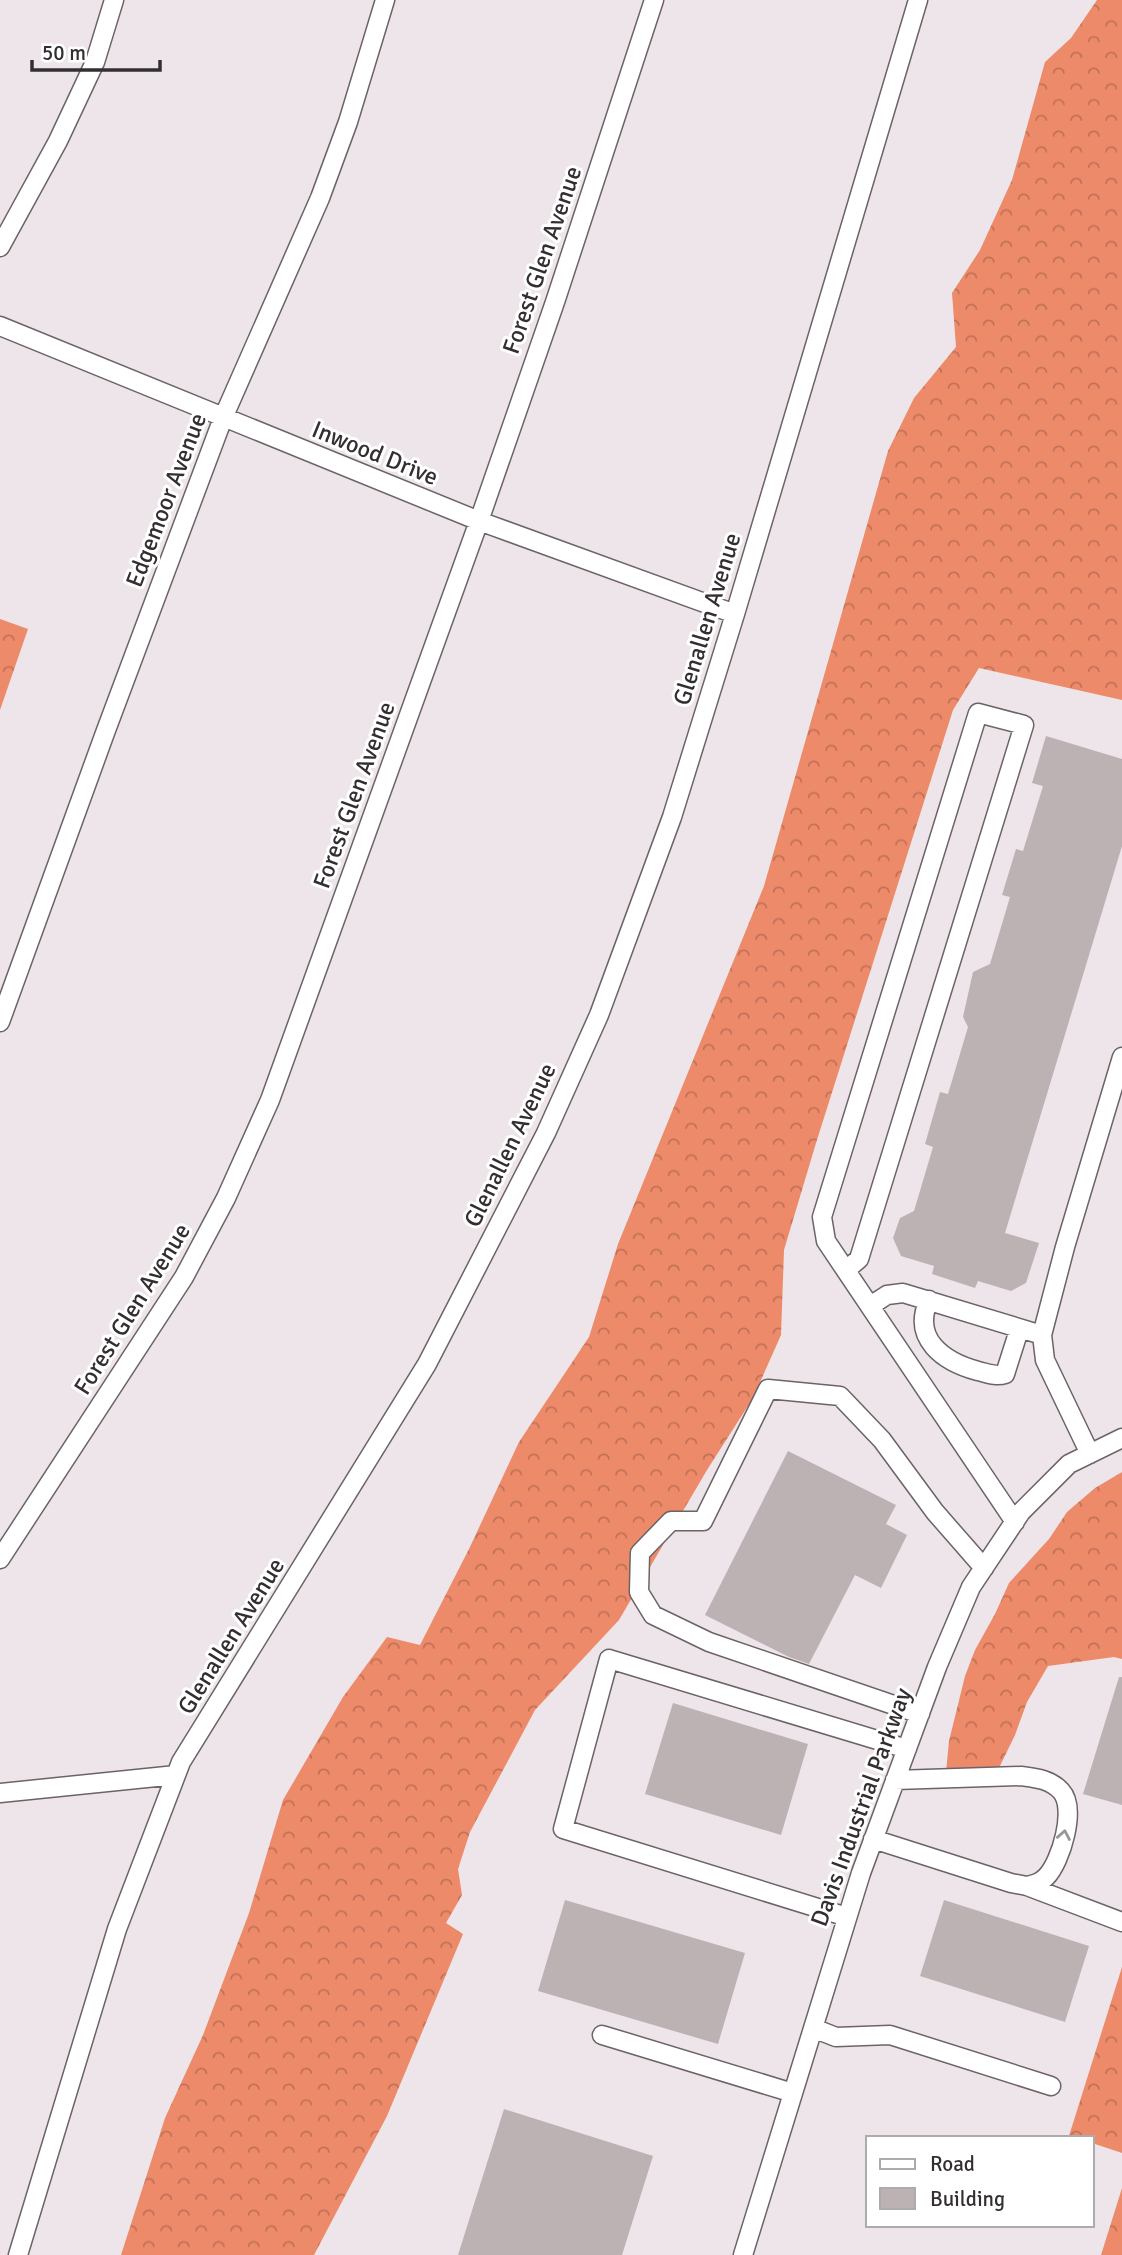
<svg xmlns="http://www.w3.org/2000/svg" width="1122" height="2255" viewBox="0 0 1122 2255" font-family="Signika,sans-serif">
	<defs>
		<pattern id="forest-crowns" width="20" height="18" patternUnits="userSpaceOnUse" patternTransform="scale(1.75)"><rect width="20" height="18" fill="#ed8a69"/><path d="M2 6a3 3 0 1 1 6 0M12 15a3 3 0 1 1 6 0" fill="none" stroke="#c17157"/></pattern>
	</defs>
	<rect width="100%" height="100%" fill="#eee5ea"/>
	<!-- forest -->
	<path fill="url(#forest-crowns)" d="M1097,0H1122V700L979,668L953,710L816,1143L784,1250L781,1335L753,1398L707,1470L619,1620L535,1710L470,1832L458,1869L462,1895L446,1923L463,1934L387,2116L314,2255H121L165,2118L203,2035L249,1913L283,1800L343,1697L387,1637L420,1645L469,1549L519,1442L589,1337L618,1244L764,886L888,451L914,398L956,347L952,293L980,250L1012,180L1045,62L1071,38Z
		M0,619L28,629L0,710Z
		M1122,1472V1659L1114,1657L1048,1666L1027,1702L1015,1735L998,1770L946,1772L949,1741L965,1676L975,1650L995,1614L1009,1583L1049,1539L1067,1512L1095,1488Z
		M1122,1967V2153L1092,2143V2138L1069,2136Z
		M1122,2188V2255H1101Z"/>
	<!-- building -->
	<path fill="#bcb2b3" d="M1046,736L1122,759V846L1005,1233L1039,1243L1026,1283L1011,1291L978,1281L975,1288L932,1274L934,1266L901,1256L893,1238L900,1218L914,1211L933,1147L925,1144L940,1092L948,1094L968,1027L963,1017L973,972L990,964L1010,897L1002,895L1016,849L1023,851L1043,786L1032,783Z
		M788,1451L896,1505L886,1524L907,1535L881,1588L855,1575L809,1664L789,1657L705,1615Z
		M1119,1677H1122V1805L1083,1794Z
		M673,1703L808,1744L781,1835L645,1794Z
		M565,1900L745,1953L718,2044L538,1991Z
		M944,1900L1089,1946L1065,2022L920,1976Z
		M504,2109L653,2156L622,2255H458Z"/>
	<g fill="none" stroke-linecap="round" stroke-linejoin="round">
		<!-- minor casing -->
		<g stroke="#6b6367" stroke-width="21">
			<path id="minor" d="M0,247L58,141L95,62L114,0
				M0,326L479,521L735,614
				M0,1022L105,733L223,418L320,198L348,122L385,0
				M846,1270L859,1259L1024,725L978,713L822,1217L826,1241L1015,1522
				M929,1300C911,1339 944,1362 978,1371C987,1373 996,1377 1005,1374L1019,1330
				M870,1306L887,1295L903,1293L1042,1335
				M1090,1454L1045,1360L1042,1335L1065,1247L1122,1057
				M0,1559L184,1277L226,1198L270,1100L479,521L555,302L654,0
				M920,1714L709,1642L653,1615L639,1592L640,1553L671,1521H703L768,1389L840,1396L882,1440L935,1512L984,1568
				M895,1780L1021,1776C1035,1778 1050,1779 1061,1791C1077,1808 1061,1862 1046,1877C1040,1883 1035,1884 1027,1886
				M0,1793L176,1775
				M873,1839L1011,1883L1027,1886L1122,1922
				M847,1917L563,1829L609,1659L907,1749
				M813,2028L836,2037L890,2035L1051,2086
				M602,2035L793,2093
				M18,2255L117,1929L181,1762L427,1364L546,1133L599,1015L672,817L735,614L918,0
				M743,2255L861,1873L937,1667L971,1587L1021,1512L1069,1464L1122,1438"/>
		</g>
		<!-- minor -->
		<use href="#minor" stroke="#fff" stroke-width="18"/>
	</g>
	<!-- one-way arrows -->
	<defs><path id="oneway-chevron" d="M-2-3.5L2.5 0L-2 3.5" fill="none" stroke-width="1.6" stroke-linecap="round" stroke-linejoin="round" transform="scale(1.75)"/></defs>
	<use stroke="#999798" href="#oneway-chevron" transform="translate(1064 1835) rotate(-80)"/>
	<g text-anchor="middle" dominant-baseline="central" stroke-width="6" stroke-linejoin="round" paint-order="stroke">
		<!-- street labels -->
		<g font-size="24" fill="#332f31" stroke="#fff">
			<text transform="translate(542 260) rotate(-71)">Forest Glen Avenue</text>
			<text transform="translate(375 453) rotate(22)">Inwood Drive</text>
			<text transform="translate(166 500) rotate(-69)">Edgemoor Avenue</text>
			<text transform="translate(707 619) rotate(-73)">Glenallen Avenue</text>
			<text transform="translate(354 795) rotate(-70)">Forest Glen Avenue</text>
			<text transform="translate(510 1145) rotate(-64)">Glenallen Avenue</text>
			<text transform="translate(132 1309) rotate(-58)">Forest Glen Avenue</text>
			<text transform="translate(231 1636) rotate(-58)">Glenallen Avenue</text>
			<text transform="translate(861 1807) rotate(-70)">Davis Industrial Parkway</text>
		</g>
	</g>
	<!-- legend -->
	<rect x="866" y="2136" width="228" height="91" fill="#ffffff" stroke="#adacad" stroke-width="2"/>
	<rect x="880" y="2159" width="35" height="10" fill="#ffffff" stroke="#adacad" stroke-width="2"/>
	<text x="930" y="2171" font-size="21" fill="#332f31">Road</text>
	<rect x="880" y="2188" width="35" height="21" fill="#bcb2b3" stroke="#adacad" stroke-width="2"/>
	<text x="930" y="2206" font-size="21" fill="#332f31">Building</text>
	<!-- scale -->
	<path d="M32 60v10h128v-10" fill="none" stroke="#332f31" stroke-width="3.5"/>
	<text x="42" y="60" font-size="21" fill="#332f31" stroke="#ffffff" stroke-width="5" paint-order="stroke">50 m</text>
</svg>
